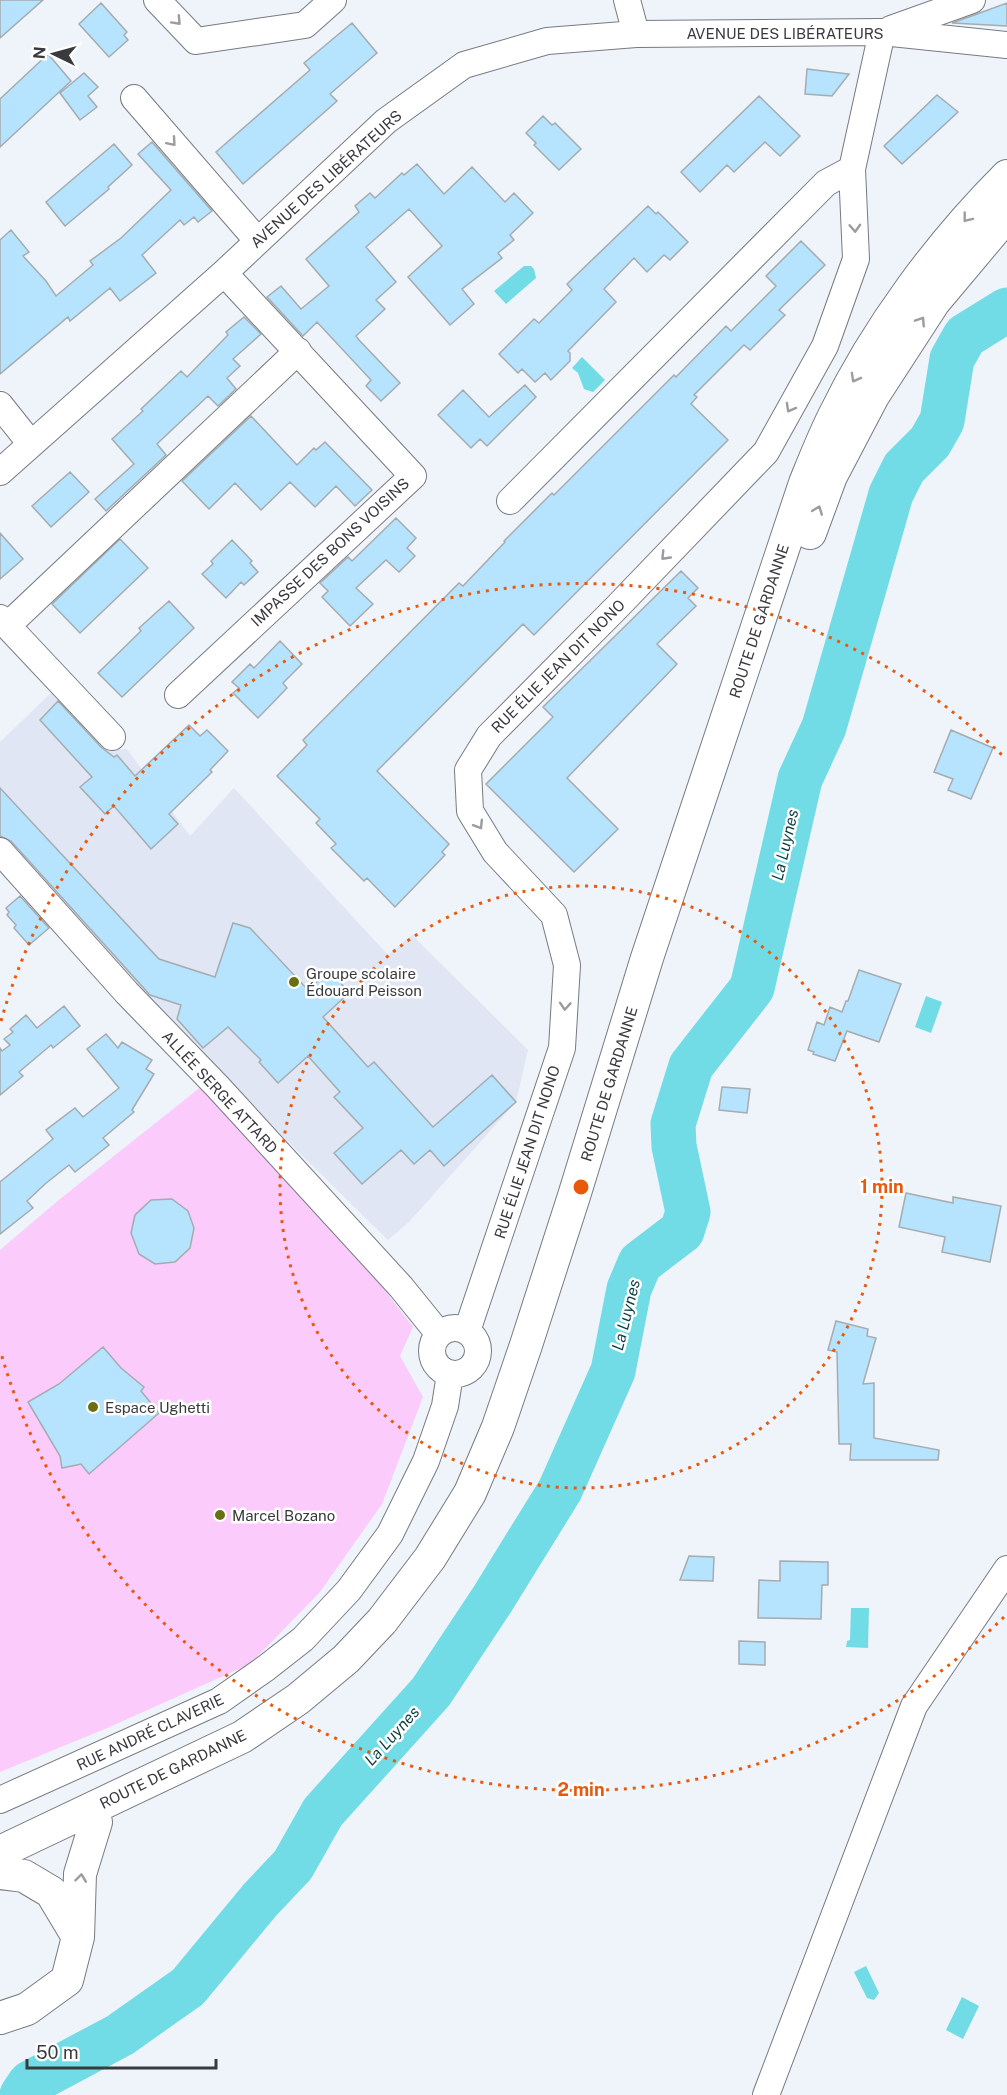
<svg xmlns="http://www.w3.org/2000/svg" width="1007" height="2095" viewBox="0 0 1007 2095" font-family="'Public Sans',sans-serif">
	<rect width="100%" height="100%" fill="#eff3fa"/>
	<!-- built -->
	<path fill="#e0e6f4" d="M53,691L110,750L127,749L190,836L234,788L388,955L412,935L528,1050L516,1102L409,1222L388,1240L153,1009L0,839V742Z"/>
	<!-- green -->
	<path fill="#facbfb" d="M202,1086L376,1279L413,1327L400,1356L423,1397L382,1504L320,1592L250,1664L105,1729L0,1772V1250L60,1199Z"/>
	<!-- water -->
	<path fill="#71dce6" d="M524,266H531L534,269L536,278L506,304L494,291Z
		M582,357L605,380L593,392L584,389L578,373L572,368Z
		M926,996L942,1002L931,1033L915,1027Z
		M851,1608H869L868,1648L846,1647L847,1641L850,1640Z
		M866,1966L879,1993L874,2000L867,1998L854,1972Z
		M962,1997L979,2006L963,2039L946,2030Z"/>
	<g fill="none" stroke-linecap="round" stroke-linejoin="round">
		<!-- river -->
		<path stroke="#71dce6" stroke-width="45" d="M22,2095L30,2083L120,2035L188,1987L260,1900L293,1865L323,1812L431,1692L492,1600L560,1490L613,1371L629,1289L640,1263L682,1231L688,1212L674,1146L673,1124L691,1066L752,988L800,779L824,727L891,494L904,468L930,442L942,421L952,359L965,336L1007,310"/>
	</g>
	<!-- building -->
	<path fill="#b6e3fe" stroke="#a5acb0" stroke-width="1.5" d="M0,0H43L0,38Z
		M101,3L127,32L124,35L128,40L109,57L79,24Z
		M1007,3V26L952,23L977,14Z
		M352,23L377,53L330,94L337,101L243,184L216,152L310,70L304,63Z
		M48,54L71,81L0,147V99Z
		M807,69L849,74L832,96L805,94Z
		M84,73L98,87L88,96L97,107L80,120L60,93Z
		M937,95L958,112L902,164L884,146Z
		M759,96L800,136L780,156L765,142L734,172L727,165L700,192L681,172Z
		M543,116L552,125L555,123L581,149L559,170L534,145L536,143L526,133Z
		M152,142L212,211L198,222L194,217L184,225L180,220L142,255L156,273L120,301L110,288L70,321L68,317L0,374V240L11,230L29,252L23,256L46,281L56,296L93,265L90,261L121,238L171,190L138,154Z
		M114,144L132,165L108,187L109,189L65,226L46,202Z
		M417,164L444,194L472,167L505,202L514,193L533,213L510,235L514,240L498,253L502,258L462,289L474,304L450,325L408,277L442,246L409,209L366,247L396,282L376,300L385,309L356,336L359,340L400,383L381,401L366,386L371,380L317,322L303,336L267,297L281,286L301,309L329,286L306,259L359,212L355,206L370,193L375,198L402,173L404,175Z
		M648,206L656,214L658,212L688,242L670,260L664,255L647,272L634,258L604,289L616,302L568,351L570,353V361L551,380L545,373L535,382L522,369L518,373L499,354L534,319L539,323L572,290L567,284Z
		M801,241L825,265L779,310L785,315L750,350L744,345L694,395L697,397L691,404L728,440L534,635L523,624L377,771L449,844L442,852L445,855L395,907L367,878L364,881L331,848L336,844L316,823L320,819L277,776L307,745L303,740L459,583L463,586L505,542L504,541L552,493L554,495L674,375L676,377L726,326L731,331L776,286L766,276Z
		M244,317L261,334L233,359L240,366L227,378L236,389L218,406L208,396L160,441L157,444L166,455L106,511L95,499L134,464L112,439L143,411L141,409L181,371L187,377L228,335L226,332Z
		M525,385L536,397L487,446L480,439L471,448L438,415L463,390L489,417Z
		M251,416L297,465L314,448L316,450L325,442L372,490L355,506L336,486L315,507L290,482L261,510L235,483L209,509L182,481Z
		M70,472L89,492L51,527L32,506Z
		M396,518L416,538L407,548L415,556L399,572L386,560L356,588L373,604L350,626L322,597L328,591L320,583L348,557L352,561Z
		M0,533L23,559L0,579Z
		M120,539L148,568L80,633L52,604Z
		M232,540L252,561L250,563L258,572L244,585L241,582L226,598L202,574L213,564L211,561Z
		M681,571L698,588L688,598L696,606L657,644L677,664L567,778L618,829L574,872L486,784L553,717L543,707Z
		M169,601L194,628L122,697L98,673L141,631L139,628Z
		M280,641L302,664L283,683L287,688L258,718L233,693L239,688L232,682L250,664L254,668Z
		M58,701L101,747L114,757L117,755L135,776L189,725L200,736L207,730L228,751L210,770L212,772L169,814L178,824L151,849L114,806L105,814L80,787L92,777L40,720Z
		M951,730L993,748L971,799L948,790L953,779L934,772Z
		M0,788L159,959L215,977L233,923L250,928L308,990L330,970L349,993L323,1017L368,1067L374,1062L433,1127L492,1075L516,1102L444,1166L430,1150L414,1164L401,1150L362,1184L334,1153L363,1128L334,1097L340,1092L308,1056L278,1083L259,1062L261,1060L228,1027L203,1048L177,1019L181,1005L150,995L11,841L0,836Z
		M20,896L49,928L29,945L14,928L16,925L7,915L9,912L6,908Z
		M859,970L901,984L879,1042L847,1031L835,1061L813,1054L814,1052L808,1050L817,1022L824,1025L830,1007L842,1012L846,1001H848Z
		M64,1006L80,1026L53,1048L51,1045L19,1072L23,1076L0,1095V1048L2,1051L10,1045L4,1039L13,1032L10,1029L26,1015L37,1028Z
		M106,1034L118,1048L122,1042L152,1060L146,1069L154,1074L132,1110L134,1112L103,1138L109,1145L75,1172L69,1165L45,1184L27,1201L33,1208L0,1234V1182L53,1139L46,1130L75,1108L83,1117L119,1088L87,1049Z
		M722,1087L750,1089L747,1113L719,1110Z
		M906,1193L953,1203V1197L1001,1206L990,1262L942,1252L945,1237L899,1227Z
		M172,1199L188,1211L194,1228L190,1248L175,1262L155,1264L139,1254L131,1233L135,1215L151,1200Z
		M836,1321L868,1329L867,1336L876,1338L863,1384L874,1383V1438L939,1450L938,1460H850L851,1444H839L837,1352L828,1350Z
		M103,1347L121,1368L144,1387L141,1391L159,1413L89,1474L81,1464L62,1468L60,1456L28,1402L59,1384Z
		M689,1556L714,1557L713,1581L680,1580Z
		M780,1561L828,1562V1585H822L821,1619L758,1618L759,1580L780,1581Z
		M739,1641L765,1642V1665L739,1664Z"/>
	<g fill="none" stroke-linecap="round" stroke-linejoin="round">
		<!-- minor casing -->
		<g stroke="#777a80" stroke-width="28">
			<path id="minor" d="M157,0L196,41L305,25L333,0
				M627,0L636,34
				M891,29L972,0
				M134,98L257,240
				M0,405L31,444
				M0,472L224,273L386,121L464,65L547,41L636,34L882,32L1007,45
				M510,501L826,183L852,169
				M0,618L112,737
				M7,626L298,351
				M178,695L413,476L224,273
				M0,851L127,993L217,1086L401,1287L439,1334
				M432 1351a23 23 0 1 1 46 0a23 23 0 1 1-46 0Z
				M467,1331L562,1048L567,965L554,915L495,852L470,811L468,770L489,736L617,607L766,452L825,346L856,259L852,169L882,32
				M0,1800L219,1701L266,1668L303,1639L349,1590L390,1534L426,1461L445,1406L450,1374
				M766,2095L914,1706L1007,1569"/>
		</g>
		<!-- major casing -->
		<g stroke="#777a80" stroke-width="34">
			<path id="major" d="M810,533L831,476L873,396L934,302L1007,215
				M0,1852L242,1737L298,1699L346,1659L382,1621L430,1558L470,1493L498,1427L526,1345L574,1196L647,958L805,483C814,461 823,438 834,416C876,329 939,244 1007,176
				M0,1873L24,1876L51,1892L78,1937
				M0,2018L27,2009L67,1980L78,1937L80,1874L96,1822"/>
		</g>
		<!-- minor -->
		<use href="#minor" stroke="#fff" stroke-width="26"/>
		<!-- major -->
		<use href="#major" stroke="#fff" stroke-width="32"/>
	</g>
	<!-- one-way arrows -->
	<defs><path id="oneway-chevron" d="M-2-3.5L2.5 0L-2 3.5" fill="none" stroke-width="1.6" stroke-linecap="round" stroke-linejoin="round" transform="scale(1.5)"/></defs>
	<g stroke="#9c9c9e">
		<use href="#oneway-chevron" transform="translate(177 21) rotate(47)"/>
		<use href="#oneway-chevron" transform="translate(172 142) rotate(49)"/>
		<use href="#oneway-chevron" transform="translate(967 218) rotate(128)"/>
		<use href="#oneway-chevron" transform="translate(855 228) rotate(87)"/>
		<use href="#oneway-chevron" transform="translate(921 321) rotate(-57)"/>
		<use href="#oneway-chevron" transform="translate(855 378) rotate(119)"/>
		<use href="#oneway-chevron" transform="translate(790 408) rotate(119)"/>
		<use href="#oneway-chevron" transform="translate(818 510) rotate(-69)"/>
		<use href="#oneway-chevron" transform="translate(665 556) rotate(134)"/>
		<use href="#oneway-chevron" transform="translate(479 825) rotate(58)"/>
		<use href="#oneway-chevron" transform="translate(565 1006) rotate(94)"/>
		<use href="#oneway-chevron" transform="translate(81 1878) rotate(-83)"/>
	</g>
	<!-- distance rings -->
	<g fill="none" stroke="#e8590c" stroke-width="3" stroke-dasharray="3 6">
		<circle cx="581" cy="1187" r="301"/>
		<path d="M1004 1617A603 603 0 0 1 1 1353M1 1021A603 603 0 0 1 1004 757"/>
	</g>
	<!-- markers -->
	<g fill="#6a6f14" stroke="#fff" stroke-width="2">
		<circle cx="294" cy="982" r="6"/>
		<circle cx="93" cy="1407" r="6"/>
		<circle cx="220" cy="1515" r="6"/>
	</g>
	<g text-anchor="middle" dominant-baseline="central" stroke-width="5" stroke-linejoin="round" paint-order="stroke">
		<!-- street labels -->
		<g font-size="15" fill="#393a3d" stroke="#fff">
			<text x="785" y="33">AVENUE DES LIBÉRATEURS</text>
			<text transform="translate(326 179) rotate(-42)">AVENUE DES LIBÉRATEURS</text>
			<text transform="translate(330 552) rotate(-43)">IMPASSE DES BONS VOISINS</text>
			<text transform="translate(759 621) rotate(-72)">ROUTE DE GARDANNE</text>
			<text transform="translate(558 666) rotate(-45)">RUE ÉLIE JEAN DIT NONO</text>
			<text transform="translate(609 1084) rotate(-73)">ROUTE DE GARDANNE</text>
			<text transform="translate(220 1092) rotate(47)">ALLÉE SERGE ATTARD</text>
			<text transform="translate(527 1152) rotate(-72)">RUE ÉLIE JEAN DIT NONO</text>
			<text transform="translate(150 1732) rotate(-25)">RUE ANDRÉ CLAVERIE</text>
			<text transform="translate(173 1769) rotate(-26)">ROUTE DE GARDANNE</text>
		</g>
		<!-- poi labels -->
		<g font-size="15" fill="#393a3d" stroke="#fff" text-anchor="start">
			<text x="306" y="973">Groupe scolaire<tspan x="306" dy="17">Édouard Peisson</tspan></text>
			<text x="105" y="1407">Espace Ughetti</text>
			<text x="232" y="1515">Marcel Bozano</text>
		</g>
		<!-- water labels -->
		<g font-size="16" font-style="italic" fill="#0b3e43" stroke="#fff">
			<text transform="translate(785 845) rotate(-77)">La Luynes</text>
			<text transform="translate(626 1315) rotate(-76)">La Luynes</text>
			<text transform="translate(392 1736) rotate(-48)">La Luynes</text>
		</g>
	</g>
	<circle cx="581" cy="1187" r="9" fill="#e8590c" stroke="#fff" stroke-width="3"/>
	<g font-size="18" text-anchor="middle" font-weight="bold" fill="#e8590c" stroke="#fff" stroke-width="5" stroke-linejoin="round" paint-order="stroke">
		<text x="882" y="1193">1 min</text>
		<text x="581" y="1796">2 min</text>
	</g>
	<!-- north arrow -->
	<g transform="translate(54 54) rotate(275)" stroke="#ffffff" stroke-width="4.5" paint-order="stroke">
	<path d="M0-4.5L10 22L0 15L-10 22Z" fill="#393a3d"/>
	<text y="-9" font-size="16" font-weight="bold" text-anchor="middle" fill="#393a3d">N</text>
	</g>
	<!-- scale -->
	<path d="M27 2059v9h189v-9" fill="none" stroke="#393a3d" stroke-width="3"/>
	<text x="36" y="2059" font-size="18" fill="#393a3d" stroke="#ffffff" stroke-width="4.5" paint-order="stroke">50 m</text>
</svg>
